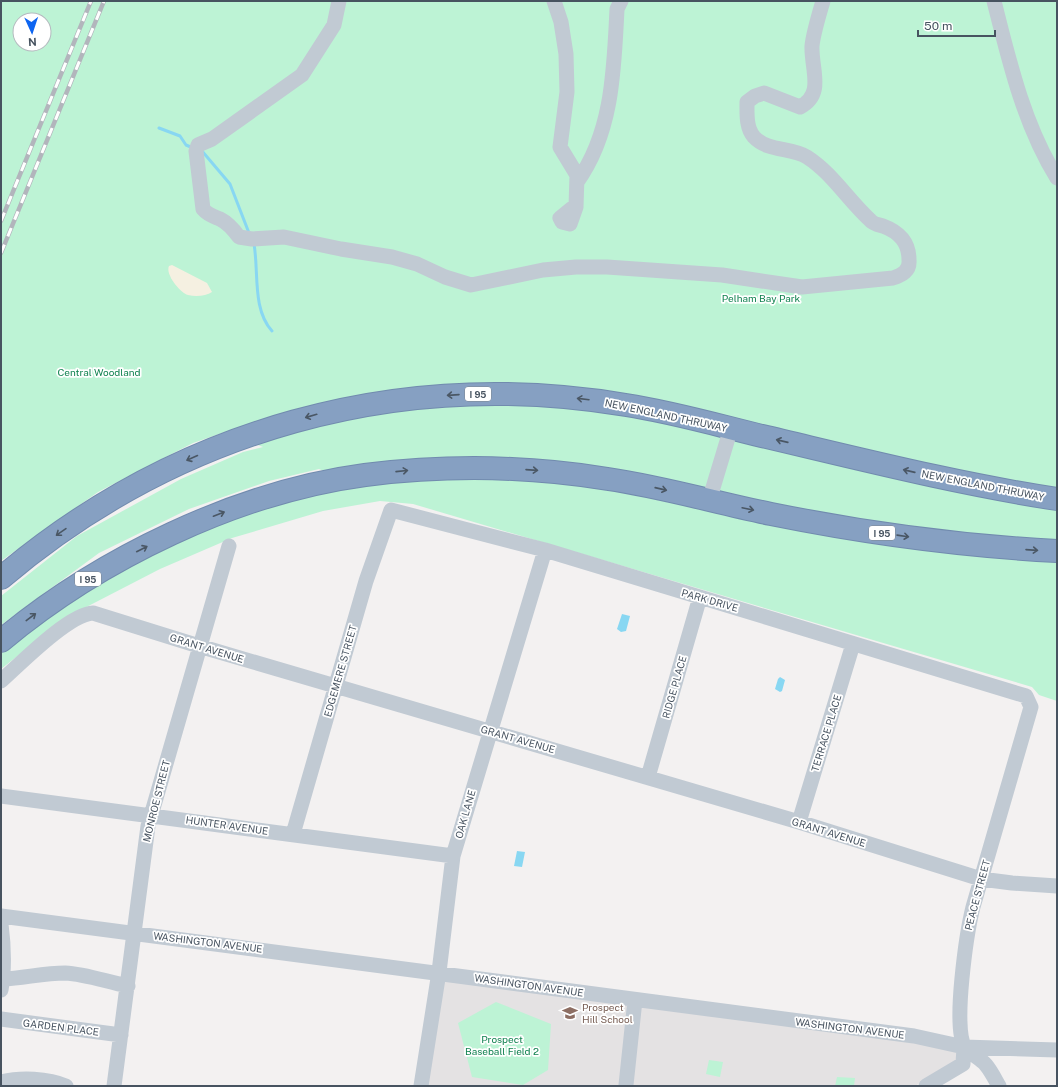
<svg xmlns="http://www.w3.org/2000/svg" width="1058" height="1087" viewBox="0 0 1058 1087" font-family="'Public Sans',sans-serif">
	<rect width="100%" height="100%" fill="#f3f1f1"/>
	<!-- education -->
	<path fill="#e4e2e3" d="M443,978L961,1047L962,1058L915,1086H426Z"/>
	<!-- green -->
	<path fill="#bdf3d5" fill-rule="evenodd" d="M1,1H1057V701L1039,695L1032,687L413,504L380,501L323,511L232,538L160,569L67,617L1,669V654L4,651L64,605L141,559L205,529L278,504L360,485L319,469L269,481L189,509L99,553L1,625V596L77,536L181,479L243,452L263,447L225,432L193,443L98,492L1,561ZM20,20H44V44H20Z
		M496,1002L551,1024L548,1070L523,1085L472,1077L458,1023Z
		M709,1060L723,1062L720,1077L706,1074Z
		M837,1077L855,1078L854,1086H835Z"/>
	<!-- sand -->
	<path fill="#f5f0e1" d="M172,265L207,283L212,292C206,296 196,297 188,295C180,293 165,274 169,266Z"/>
	<!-- water -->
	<path fill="#88d7f2" d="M622,614L630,616L626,631L621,632L617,629Z
		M780,677L785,680L782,691L780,692L775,689L778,679Z
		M517,851L525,852L522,867L514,866Z"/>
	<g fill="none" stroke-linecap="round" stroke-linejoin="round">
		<!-- stream -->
		<path stroke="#88d7f2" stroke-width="3" d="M159,128L180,136L186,145L193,148
			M202,151L230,184L249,233
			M254,244C259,272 252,309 272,331"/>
		<!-- highway casing -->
		<g stroke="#718bae" stroke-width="24">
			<path id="highway" d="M1,578C177,429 399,367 626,405C672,412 717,425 762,436C860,459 958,484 1057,499
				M1,641C99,559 237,492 365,475C445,465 529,466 608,479C663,487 717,503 771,514C865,533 961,546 1057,551"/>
		</g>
		<!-- minor -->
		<path stroke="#c1cad3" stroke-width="15" d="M339,1L334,25L302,75L212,139L198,145L196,151L203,209C208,215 213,216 220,219C228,223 234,230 239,237L252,239L284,237L341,249L392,257L417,264L445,277L471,285L543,270L576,267H607L722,275L802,287L893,278C902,275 910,271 909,260C909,242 899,232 883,226C879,225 873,224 870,220C848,200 832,173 807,157C791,147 768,152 754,137C746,128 747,114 747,102L755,96L764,93L800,107C825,94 811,69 812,46C813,35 820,11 823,1
			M554,1L561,22L566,54L567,92L560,147L577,175L576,207L570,224L562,222L560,218L571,209L576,207
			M994,1C1009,61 1024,125 1057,178
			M577,182C613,132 614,68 617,9L621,1
			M709,501L731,428
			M1,681C20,664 69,614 93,613L199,646L799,822L981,879L1012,883L1057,886
			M648,777L700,597
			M1,796L453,856
			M799,822L853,644
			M293,834L366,581L391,510L545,550L1026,696L1031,707L973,907C967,931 952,1029 965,1047C970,1054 980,1058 986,1065C991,1071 995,1079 999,1086
			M1,916L914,1036L964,1047L1057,1050
			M1,924C4,947 5,967 1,990
			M3,979C24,978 44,973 65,973C86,974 107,982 128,986
			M1,1019L121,1035
			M1,1082C20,1077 48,1078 66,1086
			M626,1085L635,1000
			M114,1086L148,826L229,546
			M421,1086L439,972L453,856L545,550
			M926,1086L963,1064L964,1047"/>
		<!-- highway -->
		<use href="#highway" stroke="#86a0c2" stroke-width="22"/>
		<!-- rail casing -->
		<g stroke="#b2b5bc" stroke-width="4.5">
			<path id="rail" d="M1,221L91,1
				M1,253L104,1"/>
		</g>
		<!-- rail -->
		<use href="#rail" stroke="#fff" stroke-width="3" stroke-dasharray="9" stroke-linecap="butt"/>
	</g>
	<!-- one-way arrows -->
	<defs><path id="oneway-shaft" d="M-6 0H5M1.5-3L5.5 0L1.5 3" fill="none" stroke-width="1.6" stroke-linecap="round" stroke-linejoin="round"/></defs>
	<g stroke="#4a5765">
		<use href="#oneway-shaft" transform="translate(453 395) rotate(176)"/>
		<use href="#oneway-shaft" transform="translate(583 399) rotate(-173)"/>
		<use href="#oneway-shaft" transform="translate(311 416) rotate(164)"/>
		<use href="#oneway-shaft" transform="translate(782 441) rotate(-167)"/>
		<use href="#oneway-shaft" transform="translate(192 458) rotate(156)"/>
		<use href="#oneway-shaft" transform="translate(532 470) rotate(4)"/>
		<use href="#oneway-shaft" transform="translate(402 471) rotate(-6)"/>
		<use href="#oneway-shaft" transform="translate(909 471) rotate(-167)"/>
		<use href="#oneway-shaft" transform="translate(661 489) rotate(13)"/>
		<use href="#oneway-shaft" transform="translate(748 509) rotate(12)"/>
		<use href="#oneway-shaft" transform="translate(219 514) rotate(-21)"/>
		<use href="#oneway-shaft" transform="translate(61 532) rotate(145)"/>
		<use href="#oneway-shaft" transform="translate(903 536) rotate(8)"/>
		<use href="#oneway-shaft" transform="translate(142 549) rotate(-27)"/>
		<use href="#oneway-shaft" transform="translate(1032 550) rotate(4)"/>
		<use href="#oneway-shaft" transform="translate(31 617) rotate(-37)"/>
	</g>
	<!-- icons -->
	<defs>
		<g id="school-bare" transform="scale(1.2)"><path d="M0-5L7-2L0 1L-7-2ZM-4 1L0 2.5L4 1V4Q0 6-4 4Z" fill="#8d6e63" stroke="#fff" stroke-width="2.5" paint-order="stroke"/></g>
	</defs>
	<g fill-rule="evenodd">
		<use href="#school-bare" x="570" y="1013"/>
	</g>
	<g text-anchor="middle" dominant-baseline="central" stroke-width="3.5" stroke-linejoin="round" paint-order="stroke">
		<!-- shield labels -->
		<g fill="#fff" stroke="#7e8790" stroke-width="1">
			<rect x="465" y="387" width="26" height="14" rx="3"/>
			<rect x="869" y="526" width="26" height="14" rx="3"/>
			<rect x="75" y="572" width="26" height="14" rx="3"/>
		</g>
		<g font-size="9" font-weight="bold" fill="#475360">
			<text x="478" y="394">I 95</text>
			<text x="882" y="533">I 95</text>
			<text x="88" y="579">I 95</text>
		</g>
		<!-- park labels -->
		<g font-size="10" fill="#118250" stroke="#fff">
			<text x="761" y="298">Pelham Bay Park</text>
			<text x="99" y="372">Central Woodland</text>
			<text x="502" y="1039">Prospect<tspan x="502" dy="12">Baseball Field 2</tspan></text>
		</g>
		<!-- street labels -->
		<g font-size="10" fill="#475360" stroke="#fff">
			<text transform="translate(666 415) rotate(12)">NEW ENGLAND THRUWAY</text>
			<text transform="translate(983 485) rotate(11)">NEW ENGLAND THRUWAY</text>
			<text transform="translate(710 600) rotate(16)">PARK DRIVE</text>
			<text transform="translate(207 648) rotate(17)">GRANT AVENUE</text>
			<text transform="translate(340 671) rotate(-74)">EDGEMERE STREET</text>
			<text transform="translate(674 687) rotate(-74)">RIDGE PLACE</text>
			<text transform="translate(826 733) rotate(-73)">TERRACE PLACE</text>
			<text transform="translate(518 739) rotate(16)">GRANT AVENUE</text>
			<text transform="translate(156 801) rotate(-76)">MONROE STREET</text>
			<text transform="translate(465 814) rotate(-74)">OAK LANE</text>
			<text transform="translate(227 825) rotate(8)">HUNTER AVENUE</text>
			<text transform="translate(829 832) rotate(17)">GRANT AVENUE</text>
			<text transform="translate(977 895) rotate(-75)">PEACE STREET</text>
			<text transform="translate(208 942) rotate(7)">WASHINGTON AVENUE</text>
			<text transform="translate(529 985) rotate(8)">WASHINGTON AVENUE</text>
			<text transform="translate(61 1027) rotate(7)">GARDEN PLACE</text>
			<text transform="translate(850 1028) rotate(7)">WASHINGTON AVENUE</text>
		</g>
		<!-- education labels -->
		<g font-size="10" fill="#785e54" stroke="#fff" text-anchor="start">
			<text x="582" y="1007">Prospect<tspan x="582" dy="12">Hill School</tspan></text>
		</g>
	</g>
	<!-- border -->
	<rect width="1058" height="1087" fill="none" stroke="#475360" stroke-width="4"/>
	<!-- north arrow -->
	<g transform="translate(32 32) rotate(177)"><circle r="19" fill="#ffffff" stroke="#b5babf"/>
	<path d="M0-3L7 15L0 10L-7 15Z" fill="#0d65f1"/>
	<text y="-6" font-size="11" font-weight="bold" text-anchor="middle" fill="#475360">N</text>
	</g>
	<!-- scale -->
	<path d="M918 30v6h77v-6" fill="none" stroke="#475360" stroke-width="2"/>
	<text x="924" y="30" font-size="12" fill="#475360" stroke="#ffffff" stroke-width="3" paint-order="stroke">50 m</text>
</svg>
